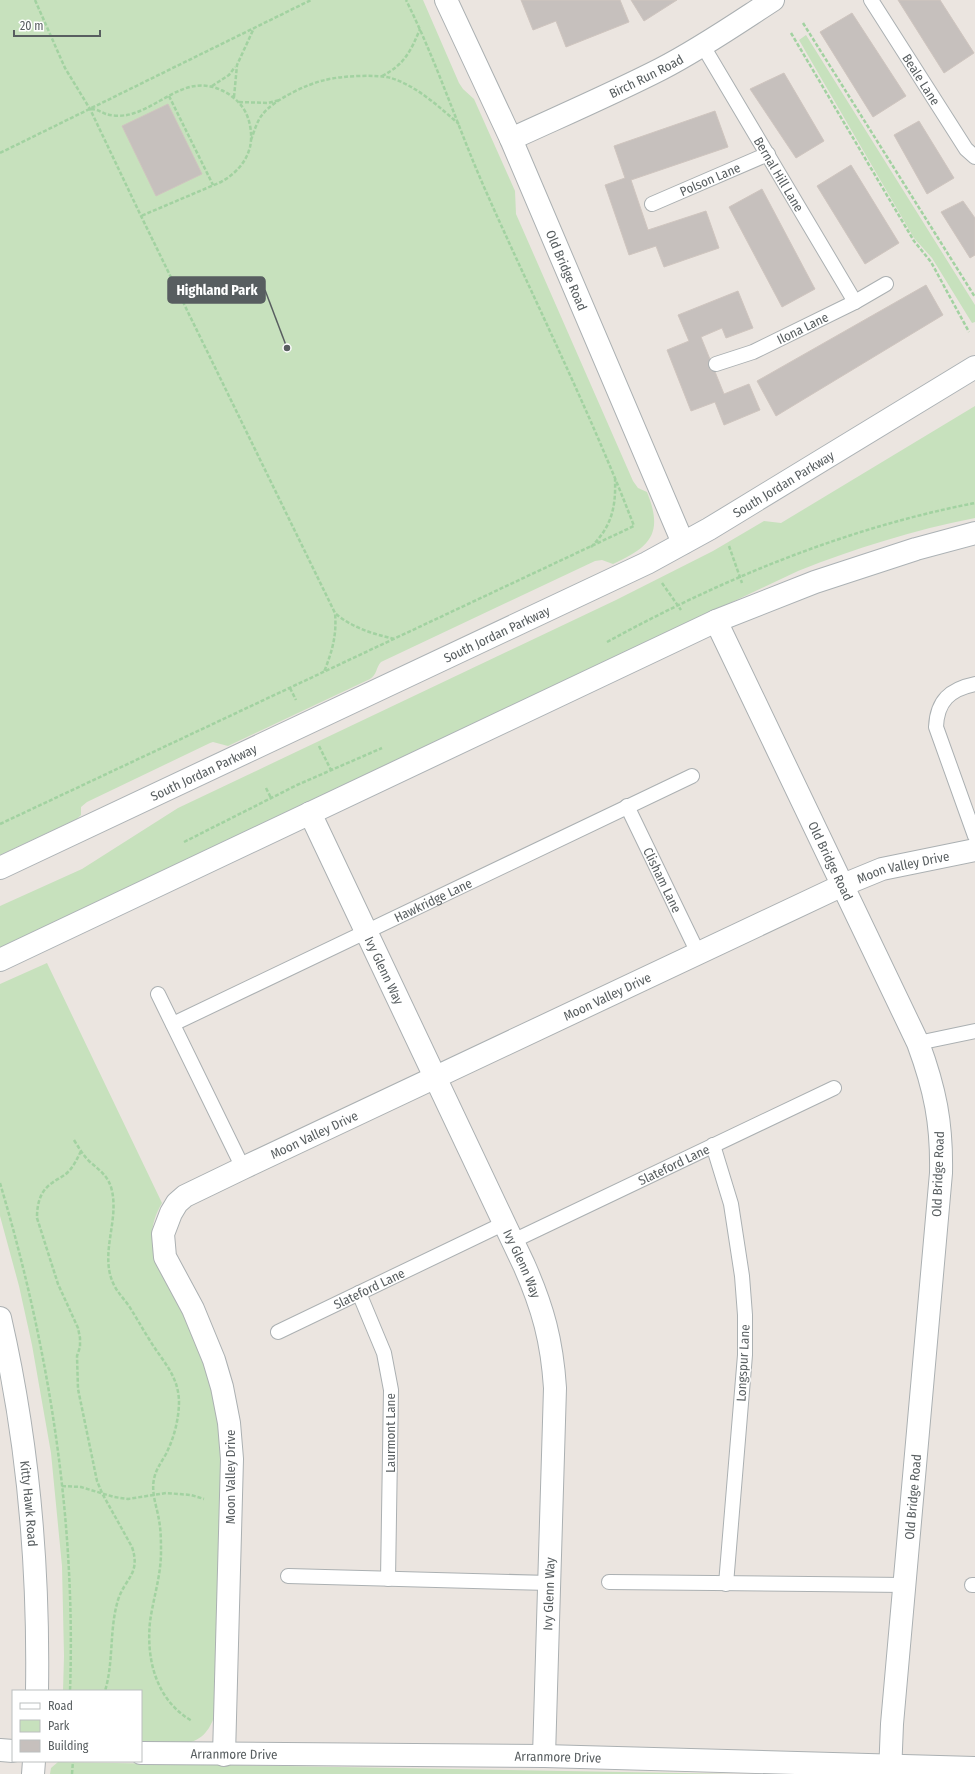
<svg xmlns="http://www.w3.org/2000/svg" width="975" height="1774" viewBox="0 0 975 1774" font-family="'Fira Sans Condensed',sans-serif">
	<rect width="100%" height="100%" fill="#ebe5e0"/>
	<!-- green -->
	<path fill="#c7e1bd" d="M0,0H423L459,83L463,89L474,99L515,191L516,214L633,481L638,488L647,492C664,534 650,547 613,564L602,560L595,561L381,662C376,667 377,675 370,679L228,746L213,742L210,743L87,802L81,807V815L77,819L0,855Z
		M806,35L975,305V322L972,323L932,258L914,238L799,40Z
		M975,406V518C914,530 856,548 798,571L0,949V906L82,869L178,808L616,600L713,551L764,521L781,523Z
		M47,963L162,1203C152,1220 150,1234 154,1253L197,1344L216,1402L221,1446L217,1707C213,1723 207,1737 191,1742L141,1743V1691H63L64,1656L62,1566L51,1453L32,1345L19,1286L0,1216V984Z
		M58,1762L735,1774H50L51,1768Z"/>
	<!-- building -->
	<path fill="#c6c0bd" stroke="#cfc5bf" d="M521,0H620L629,22L566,47L556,21L533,30Z
		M631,0H677L644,21Z
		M898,0H940L974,53L944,73Z
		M852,13L906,96L873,117L820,32Z
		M784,73L824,141L796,158L750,89Z
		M168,104L202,174L156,196L122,126Z
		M715,111L728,147L631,180L648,230L706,211L719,248L664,267L656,246L629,255L605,185L625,178L614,146Z
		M919,121L954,178L927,194L894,135Z
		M851,165L899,243L865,264L817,186Z
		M762,189L815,289L782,307L729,207Z
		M963,201L975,218V255L970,258L941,212Z
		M926,285L943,315L776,416L757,381Z
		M738,291L753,328L726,338L722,328L701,337L724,394L749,384L760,410L724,425L715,402L691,411L667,350L689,341L678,315Z"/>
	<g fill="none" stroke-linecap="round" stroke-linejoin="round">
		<!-- lane casing -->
		<g stroke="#abb0b2" stroke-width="16">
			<g id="lane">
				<path id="s1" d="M871,0L966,149L975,157"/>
				<path id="s2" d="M703,46L855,302"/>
				<path id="s3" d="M652,204L768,154"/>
				<path id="s4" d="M716,364L753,352L855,302L886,284"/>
				<path d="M975,684C950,689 937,701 936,727L975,836"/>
				<path id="s5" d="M627,806L698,953"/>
				<path d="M158,994L243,1168"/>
				<path id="s6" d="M173,1024L692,776"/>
				<path d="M918,1043L975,1031"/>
				<path d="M713,1145L731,1204L742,1276L745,1315V1355L726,1584"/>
				<path id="s7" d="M513,1241L834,1088"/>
				<path d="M359,1293L384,1353L391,1390L388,1579"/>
				<path id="s8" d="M278,1332L505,1223"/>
				<path d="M288,1576L550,1583"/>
				<path d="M609,1582L905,1585"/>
				<path d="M972,1585H975"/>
			</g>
		</g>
		<!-- street casing -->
		<g stroke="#abb0b2" stroke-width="24">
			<g id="street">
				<path id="s9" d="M446,0L511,139L683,543"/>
				<path id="s10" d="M511,139C561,116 612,94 661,69C700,49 736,24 773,0"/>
				<path id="s11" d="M716,621L918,1043C935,1089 942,1123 941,1173L892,1724L890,1774"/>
				<path id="s12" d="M310,813L524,1265C543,1308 552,1341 555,1388L544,1756"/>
				<path id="s13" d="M0,1318C28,1440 39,1566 37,1691"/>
				<path d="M0,1750L13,1751"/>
				<path id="s14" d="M141,1753L544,1756L975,1768"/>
				<path id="s15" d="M224,1755L232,1459L229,1423L222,1387L214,1360L193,1309L165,1257L163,1234L171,1213L177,1203L185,1196L243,1168L843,885L882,869L975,850"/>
				<path d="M33,1774L34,1761"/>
			</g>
		</g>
		<!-- secondary casing -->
		<g stroke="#acb2b5" stroke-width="24">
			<g id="secondary">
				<path id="s16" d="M0,868L647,563L709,529L975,367"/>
				<path d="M0,960L716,621L815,582L916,549L975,533"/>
			</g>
		</g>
		<!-- path -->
		<path stroke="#a2d2a1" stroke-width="2.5" stroke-dasharray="4 2" stroke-linecap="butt" d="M35,0L65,68L90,109L141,216L335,613C337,635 332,652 324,672
			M803,23L975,297
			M791,33L914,241L931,262L969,332
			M382,76C404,65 411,51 420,29
			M212,86L229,75L235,67
			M169,96L213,185
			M234,97L237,65L254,28
			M239,102L268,103L280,100
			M91,109C97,109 101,112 106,114C112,116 121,116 127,115C159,109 185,73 221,90C228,93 235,98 240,104C250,115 253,134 250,147C246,163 235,174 221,182L141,216
			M251,140C254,132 257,121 262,115C273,100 307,84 325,80C340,76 377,74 391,78C417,86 439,107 459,124
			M0,153L311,0
			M729,546L742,583
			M591,547C612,526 616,507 615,479
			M662,583L681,610
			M336,614C353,628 373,634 395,639
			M607,642C722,579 846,528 975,503
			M290,688L296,700
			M319,746L331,770
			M266,788L271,798
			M0,824L634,526C590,411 534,300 484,187C457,125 436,60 406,0
			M184,842L297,785L382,748
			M74,1140C79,1148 83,1155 89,1161C99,1170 109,1176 112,1191C119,1222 99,1255 114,1285C118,1293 124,1299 129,1306C136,1317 142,1328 149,1339C162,1361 178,1374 179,1401C179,1419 174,1438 166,1454C161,1463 156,1469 154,1479C151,1493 157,1507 159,1520C161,1531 161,1542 161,1552C161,1576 153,1599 150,1622C146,1661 157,1701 192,1721
			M81,1151C77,1159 74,1166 68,1172C63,1177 57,1179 52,1183C40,1191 37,1204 37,1218L58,1284L78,1328L80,1338V1347L77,1356L78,1389L97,1481L102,1493L132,1547C141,1574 125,1578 118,1600C109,1630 114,1661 105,1691
			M0,1183C49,1348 76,1519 70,1691
			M62,1486L81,1487L114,1497L128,1499L166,1493L191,1495L204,1499
			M72,1774L73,1761"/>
		<!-- lane -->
		<use href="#lane" stroke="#fff" stroke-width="14"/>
		<!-- street -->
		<use href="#street" stroke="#fff" stroke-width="22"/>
		<!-- secondary -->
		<use href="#secondary" stroke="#fff" stroke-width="22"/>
	</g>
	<g text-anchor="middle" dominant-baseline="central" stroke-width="3" stroke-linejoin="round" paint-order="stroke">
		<!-- street labels -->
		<g font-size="13" fill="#585e60" stroke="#fff">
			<text stroke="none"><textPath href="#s10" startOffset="149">Birch Run Road</textPath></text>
			<text stroke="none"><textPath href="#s1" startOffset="94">Beale Lane</textPath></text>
			<text stroke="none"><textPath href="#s2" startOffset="149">Bernal Hill Lane</textPath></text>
			<text stroke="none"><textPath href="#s3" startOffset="63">Polson Lane</textPath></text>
			<text stroke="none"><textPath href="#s9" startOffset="296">Old Bridge Road</textPath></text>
			<text stroke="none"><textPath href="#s4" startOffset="94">Ilona Lane</textPath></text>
			<text stroke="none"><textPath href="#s16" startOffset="873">South Jordan Parkway</textPath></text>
			<text stroke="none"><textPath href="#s16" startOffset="549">South Jordan Parkway</textPath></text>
			<text stroke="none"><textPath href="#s16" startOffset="225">South Jordan Parkway</textPath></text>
			<text stroke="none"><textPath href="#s11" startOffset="266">Old Bridge Road</textPath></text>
			<text stroke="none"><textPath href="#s15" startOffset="1370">Moon Valley Drive</textPath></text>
			<text stroke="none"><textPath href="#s5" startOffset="82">Clisham Lane</textPath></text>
			<text stroke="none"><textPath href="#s6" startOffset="288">Hawkridge Lane</textPath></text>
			<text stroke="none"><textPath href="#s12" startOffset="174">Ivy Glenn Way</textPath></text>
			<text stroke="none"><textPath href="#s15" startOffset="1046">Moon Valley Drive</textPath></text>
			<text stroke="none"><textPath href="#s15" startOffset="722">Moon Valley Drive</textPath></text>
			<text stroke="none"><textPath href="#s7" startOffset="178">Slateford Lane</textPath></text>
			<text transform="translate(938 1174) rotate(-88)">Old Bridge Road</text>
			<text stroke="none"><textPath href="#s12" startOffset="498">Ivy Glenn Way</textPath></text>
			<text stroke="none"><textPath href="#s8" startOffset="101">Slateford Lane</textPath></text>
			<text transform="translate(743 1363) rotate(-87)">Longspur Lane</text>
			<text transform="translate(390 1433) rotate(-90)">Laurmont Lane</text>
			<text transform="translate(230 1477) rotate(-90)">Moon Valley Drive</text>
			<text transform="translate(913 1497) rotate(-85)">Old Bridge Road</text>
			<text stroke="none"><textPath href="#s13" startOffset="188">Kitty Hawk Road</textPath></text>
			<text transform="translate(549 1594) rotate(-88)">Ivy Glenn Way</text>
			<text stroke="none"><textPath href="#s14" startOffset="93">Arranmore Drive</textPath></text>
			<text stroke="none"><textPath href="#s14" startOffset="417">Arranmore Drive</textPath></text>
		</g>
	</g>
	<!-- callouts -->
	<path fill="none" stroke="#585e60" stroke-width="1.5" d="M287 348L265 290"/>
	<circle fill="#585e60" stroke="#fff" stroke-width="1.5" cx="287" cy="348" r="4"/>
	<rect fill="#585e60" stroke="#585e60" stroke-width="1.5" x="168" y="277" width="97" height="26" rx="4"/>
	<g font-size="14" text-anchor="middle" font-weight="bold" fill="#fff">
		<text x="217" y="295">Highland Park</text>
	</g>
	<!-- legend -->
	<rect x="12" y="1690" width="130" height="72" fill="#ffffff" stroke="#bcbfbf"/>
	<rect x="20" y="1703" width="20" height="6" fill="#ffffff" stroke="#bcbfbf"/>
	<text x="48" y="1710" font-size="12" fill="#585e60">Road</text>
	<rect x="20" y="1720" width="20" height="12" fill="#c7e1bd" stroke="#bcbfbf"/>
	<text x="48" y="1730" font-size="12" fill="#585e60">Park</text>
	<rect x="20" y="1740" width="20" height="12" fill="#c6c0bd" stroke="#bcbfbf"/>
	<text x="48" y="1750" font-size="12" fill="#585e60">Building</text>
	<!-- scale -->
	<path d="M14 30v6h86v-6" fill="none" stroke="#585e60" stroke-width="2"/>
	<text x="20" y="30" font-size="12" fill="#585e60" stroke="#ffffff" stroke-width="3" paint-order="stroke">20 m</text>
</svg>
